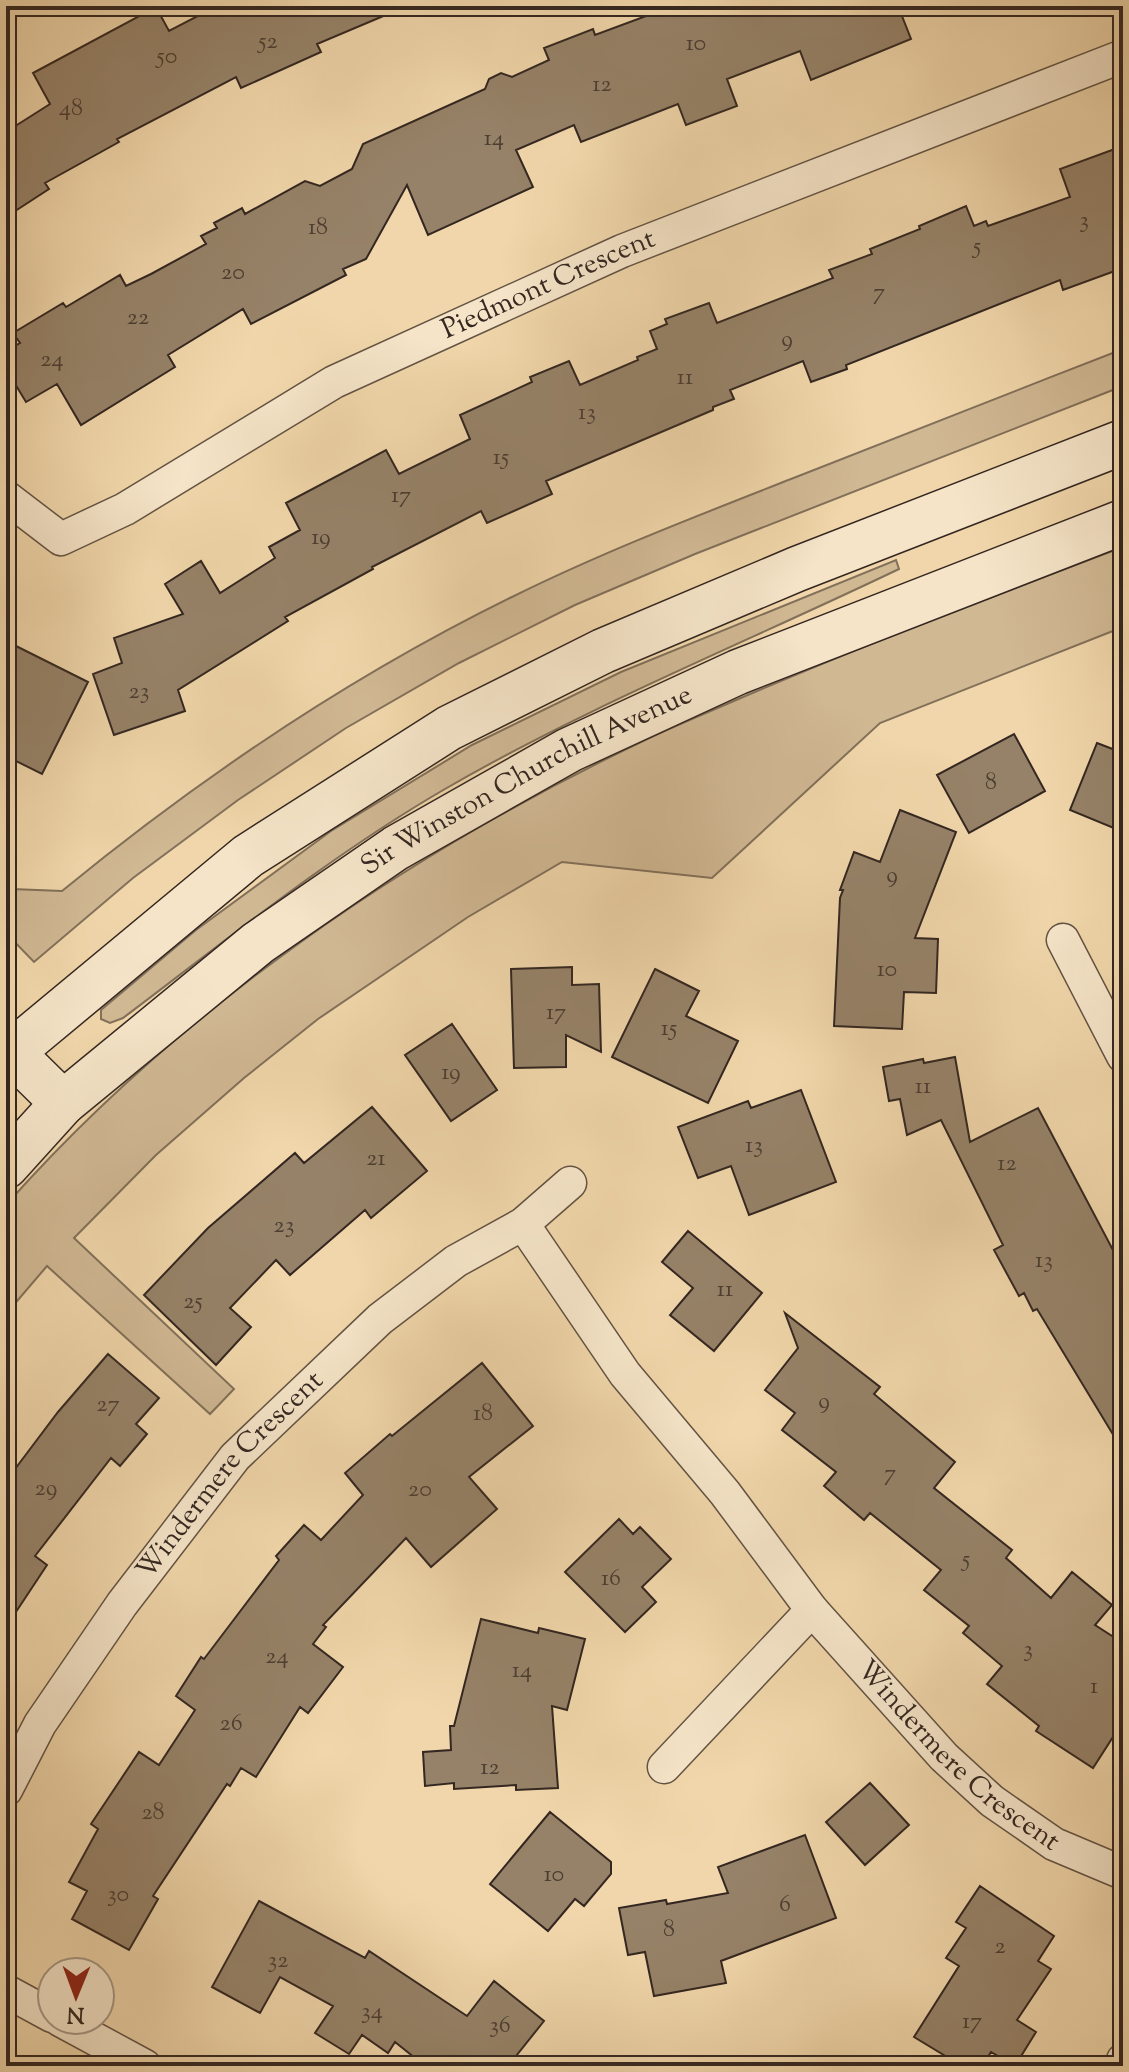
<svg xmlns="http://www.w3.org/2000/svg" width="1129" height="2072" viewBox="0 0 1129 2072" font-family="'Sorts Mill Goudy',serif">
	<rect width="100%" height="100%" fill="#f0d6aa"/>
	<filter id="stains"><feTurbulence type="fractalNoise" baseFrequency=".0025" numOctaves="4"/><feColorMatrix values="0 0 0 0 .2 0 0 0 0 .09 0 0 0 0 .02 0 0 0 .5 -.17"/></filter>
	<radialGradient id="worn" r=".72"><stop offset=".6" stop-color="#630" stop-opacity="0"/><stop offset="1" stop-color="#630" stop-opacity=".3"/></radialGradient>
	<!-- green -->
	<path fill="#d0b893" stroke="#82705a" stroke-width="2" d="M1123,349V386L695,554L575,605L459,663L346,728L238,800L133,878L34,962L6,933V883L12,889L62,891C201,777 351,676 512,597C603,552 697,516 791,479C901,436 1012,392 1123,349Z
		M1123,547V627L880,723L712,878L562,862L468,917L318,1019L244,1078L156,1155L74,1238L234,1389L210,1414L47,1266L6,1314V1205C180,1009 405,855 641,742C674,726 709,712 743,697C869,643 996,595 1123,547Z
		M896,560L899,569C747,642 590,705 445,789C331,855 228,939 123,1018L110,1023L101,1019V1010L196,930L331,831L472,745L621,672Z"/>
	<!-- building -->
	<path fill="#968268" stroke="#342721" stroke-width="2" d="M217,6H407L317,44L321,52L241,88L236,77L117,139L119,142L45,183L49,189L6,217V132L50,104L33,73L156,7L169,31Z
		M673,6H898L911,39L811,80L800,51L727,79L737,106L686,125L678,104L581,142L574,125L516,150L533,187L428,235L407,185L366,259L343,269L346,275L251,324L243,309L168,355L175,367L81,425L57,384L26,402L6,369V351L20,343L13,333L63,303L66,307L120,275L126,286L151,274L206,244L201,236L217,228L214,223L242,208L245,214L305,181L320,186L352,169L363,144L485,89L489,79L501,73L512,77L549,60L544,48L593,29L595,35Z
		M1123,146V268L1063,290L1060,280L846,365L847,369L811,382L803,361L730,390L734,399L713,407V410L546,481L552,494L487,523L481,511L372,567L373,569L285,617L288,621L178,690L185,711L114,735L93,674L122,663L114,638L183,614L165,584L201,561L220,593L275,558L269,547L300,530L286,503L386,450L399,474L470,439L460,415L532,382L530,377L569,361L580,385L638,360L637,357L657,349L650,331L667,324L665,319L709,303L717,323L833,278L829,270L872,254L870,249L920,229L919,226L966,206L974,226L986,221L988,226L1070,197L1060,169Z
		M6,641L88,682L42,774L6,756Z
		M1014,734L1045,791L969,833L937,775Z
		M1097,743L1123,753V811L1116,829L1070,810Z
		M900,810L956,832L915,938L938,939L936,993L904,992L902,1029L834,1026L840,898L843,890H840L854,852L880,862Z
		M572,967V985L599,984L601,1052L566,1035V1067L514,1068L511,969Z
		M655,969L699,991L686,1016L738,1041L708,1103L612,1057Z
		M452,1024L497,1090L451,1121L405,1055Z
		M955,1057L970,1142L1038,1108L1123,1269V1451L1037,1309L1033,1311L1024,1293L1019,1296L994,1250L1003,1245L941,1120L907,1135L900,1099L889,1101L883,1067L923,1059L924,1063Z
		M801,1090L836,1182L749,1215L731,1166L698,1178L678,1127L748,1101L751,1108Z
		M372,1107L427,1171L371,1218L365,1210L290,1275L276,1260L230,1308L251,1327L216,1365L144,1295L208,1228L295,1153L304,1163Z
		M688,1231L762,1293L714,1351L670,1315L693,1288L662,1262Z
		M785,1313L880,1387L874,1394L955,1462L934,1488L1012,1550L1006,1558L1051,1598L1072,1572L1112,1605L1095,1625L1123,1643V1744L1113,1737L1093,1768L1036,1731L1039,1726L987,1684L1002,1666L963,1633L969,1626L924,1590L941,1570L870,1513L864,1520L824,1486L836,1472L782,1430L795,1413L765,1390L798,1348Z
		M108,1354L159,1398L136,1424L147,1434L120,1466L111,1458L35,1556L47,1565L6,1627V1481L58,1412Z
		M482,1363L533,1426L469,1477L497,1509L431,1567L406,1538L323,1625L326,1627L313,1644L343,1667L308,1713L300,1707L256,1777L241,1768L230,1786L227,1784L153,1896L158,1899L129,1950L72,1919L87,1891L69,1882L98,1829L91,1824L139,1752L159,1765L195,1710L176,1696L201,1657L204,1659L279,1560L276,1556L304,1525L321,1540L363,1495L345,1473L390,1434L392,1436Z
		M619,1519L633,1534L640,1527L671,1559L642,1587L656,1602L625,1632L565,1572Z
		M481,1619L538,1633L539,1628L585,1639L567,1710L552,1706L558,1788L516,1790V1785L454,1789V1783L425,1786L423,1752L451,1750L450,1726H454Z
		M870,1783L909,1825L865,1865L826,1822Z
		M550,1812L611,1862V1874L584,1906L575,1899L548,1931L490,1884Z
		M805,1835L836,1918L721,1961L726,1983L654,1996L645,1952L628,1955L619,1908L666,1900L667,1904L728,1893L718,1867Z
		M980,1886L1054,1936L1038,1961L1051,1969L1017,2020L1036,2032L1015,2066L991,2052L982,2066H962L914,2037L959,1966L946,1958L966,1928L956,1922Z
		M259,1901L365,1958L369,1951L467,2016L494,1981L544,2021L508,2066H425L395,2042L388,2053L362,2035L349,2054L315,2033L333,2006L280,1977L260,2013L212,1987Z"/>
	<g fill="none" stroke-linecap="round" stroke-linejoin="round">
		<!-- minor casing -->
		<g stroke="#635343" stroke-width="35">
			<g id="minor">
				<path id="s1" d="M6,497L61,539L125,509L334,382L622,251L1123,56"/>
				<path d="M1063,940L1123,1056"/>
				<path id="s2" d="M523,1224L625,1374L725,1493L812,1610L944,1757L992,1801L1054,1844L1123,1873"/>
				<path d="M664,1767L812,1610"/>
				<path id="s3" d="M6,1790L40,1724L122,1604L235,1457L380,1319L456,1261L523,1224L570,1183"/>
				<path d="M6,1991L52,2016"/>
				<path d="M60,2020L145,2066"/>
				<path d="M1121,2066L1123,2060"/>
			</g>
		</g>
		<!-- secondary casing -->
		<g stroke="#342721" stroke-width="47">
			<g id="secondary">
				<path d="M6,1047L63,1103"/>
				<path d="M6,1057L248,856L449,728L603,651L797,569L1123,442"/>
				<path id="s4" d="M6,1166L63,1103L258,943L396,848L569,750L738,672L1123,522"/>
			</g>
		</g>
		<!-- minor -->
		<use href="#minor" stroke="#f5e4c8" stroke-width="32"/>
		<!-- secondary -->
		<use href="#secondary" stroke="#f5e4c8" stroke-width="44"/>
	</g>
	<g text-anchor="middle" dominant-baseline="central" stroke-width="6" stroke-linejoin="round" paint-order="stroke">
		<!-- number labels -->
		<g font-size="24" fill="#4c3e33">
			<text x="268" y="42">52</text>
			<text x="696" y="44">10</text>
			<text x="167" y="57">50</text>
			<text x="602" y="85">12</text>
			<text x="71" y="109">48</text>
			<text x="494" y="139">14</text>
			<text x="1084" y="221">3</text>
			<text x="318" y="228">18</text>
			<text x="977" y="247">5</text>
			<text x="233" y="273">20</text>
			<text x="879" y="293">7</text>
			<text x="138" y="318">22</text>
			<text x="787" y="340">9</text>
			<text x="52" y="360">24</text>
			<text x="685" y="378">11</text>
			<text x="587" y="413">13</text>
			<text x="501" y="458">15</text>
			<text x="401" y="496">17</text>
			<text x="321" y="538">19</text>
			<text x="139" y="692">23</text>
			<text x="991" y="783">8</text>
			<text x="892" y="876">9</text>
			<text x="887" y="970">10</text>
			<text x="556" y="1013">17</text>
			<text x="669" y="1029">15</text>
			<text x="451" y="1073">19</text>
			<text x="923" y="1087">11</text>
			<text x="754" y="1146">13</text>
			<text x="376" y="1159">21</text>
			<text x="1007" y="1164">12</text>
			<text x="284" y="1226">23</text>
			<text x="1044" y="1261">13</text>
			<text x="725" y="1290">11</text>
			<text x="193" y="1302">25</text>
			<text x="824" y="1402">9</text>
			<text x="108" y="1405">27</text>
			<text x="483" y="1414">18</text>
			<text x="890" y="1474">7</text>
			<text x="46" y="1489">29</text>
			<text x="420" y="1490">20</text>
			<text x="966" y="1560">5</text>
			<text x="611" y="1579">16</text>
			<text x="1028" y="1650">3</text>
			<text x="277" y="1657">24</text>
			<text x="522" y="1671">14</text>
			<text x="1094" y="1687">1</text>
			<text x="231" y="1724">26</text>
			<text x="490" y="1768">12</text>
			<text x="153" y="1813">28</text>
			<text x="554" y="1875">10</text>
			<text x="118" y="1895">30</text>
			<text x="785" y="1905">6</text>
			<text x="669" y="1930">8</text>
			<text x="1000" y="1947">2</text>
			<text x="278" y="1961">32</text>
			<text x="372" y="2012">34</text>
			<text x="972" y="2022">17</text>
			<text x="500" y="2026">36</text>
		</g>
		<!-- street labels -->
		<g font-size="28" fill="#342721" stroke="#f5e4c8">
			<text stroke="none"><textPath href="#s1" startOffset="620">Piedmont Crescent</textPath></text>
			<text stroke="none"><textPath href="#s4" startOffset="652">Sir Winston Churchill Avenue</textPath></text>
			<text stroke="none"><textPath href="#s3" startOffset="388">Windermere Crescent</textPath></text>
			<text stroke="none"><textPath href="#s2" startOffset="690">Windermere Crescent</textPath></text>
		</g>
	</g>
	<!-- margin -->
	<rect width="1129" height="2072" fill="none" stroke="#f0d6aa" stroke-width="32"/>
	<rect x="8" y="8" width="1113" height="2056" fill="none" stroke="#342721" stroke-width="4"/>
	<rect x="16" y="16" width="1097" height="2040" fill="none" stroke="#342721" stroke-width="2"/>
	<!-- north arrow -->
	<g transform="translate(76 1996) rotate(181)"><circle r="38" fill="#f5e4c8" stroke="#a89885" stroke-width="2"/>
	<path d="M0-6L14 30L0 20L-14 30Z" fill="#8f2418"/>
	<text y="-12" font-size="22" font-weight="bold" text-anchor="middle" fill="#342721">N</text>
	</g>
	<rect width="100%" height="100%" filter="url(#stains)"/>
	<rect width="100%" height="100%" fill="url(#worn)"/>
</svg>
